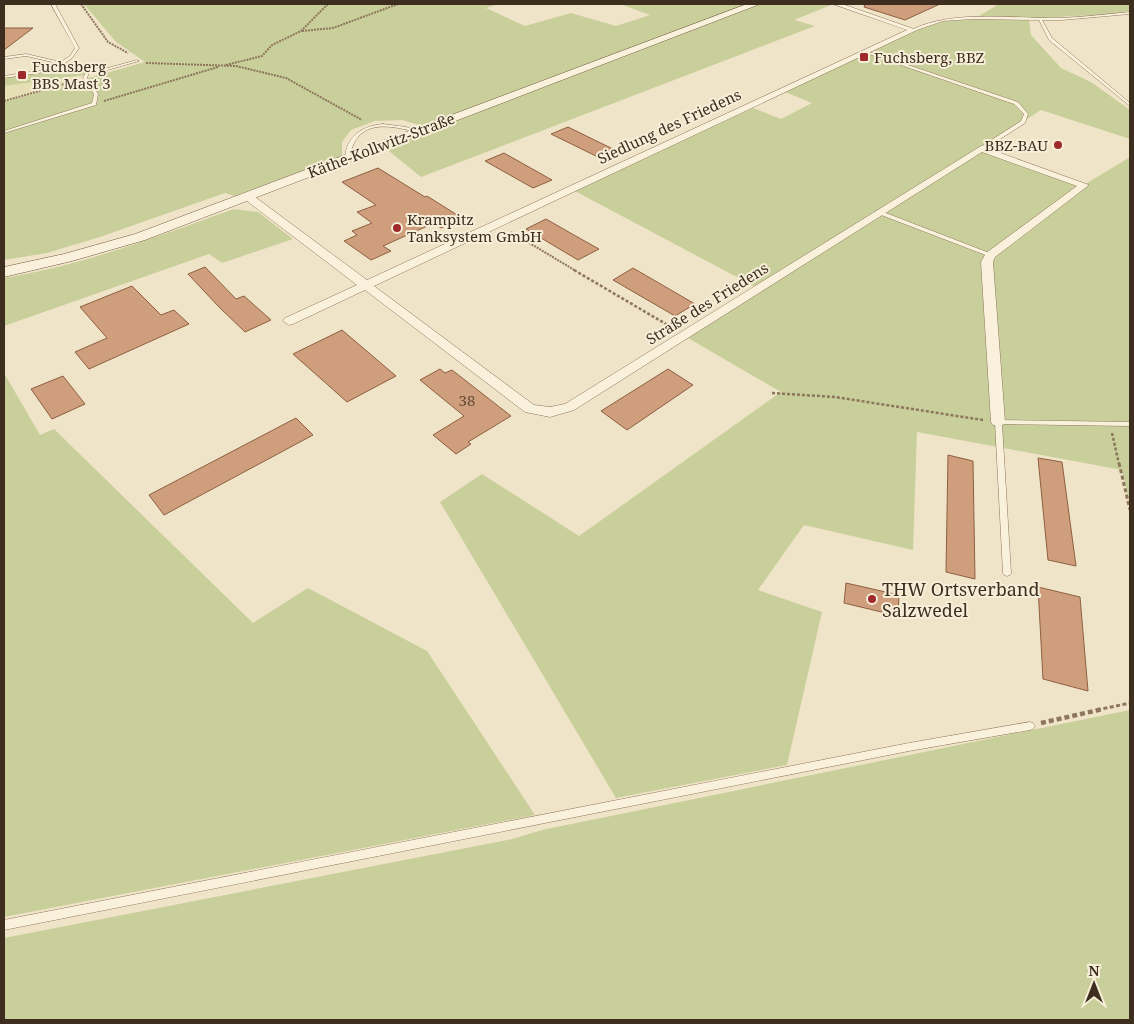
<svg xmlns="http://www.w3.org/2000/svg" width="1134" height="1024" viewBox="0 0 1134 1024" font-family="'Noto Serif',serif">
	<rect width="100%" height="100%" fill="#f0e4c8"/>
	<!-- farmland -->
	<path fill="#e6deb5" d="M84,75L77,79L4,100V86Z"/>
	<!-- green -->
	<path fill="#c9cf9b" d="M84,4H499L486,8L525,26L571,13L616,26L650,15L620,4H747L422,126L402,120L375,121L351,130L342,142V156L234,196L225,193L100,237L47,253L4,260V102L145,62L116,42Z
		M761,4L831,5L794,20L815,26L421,177L384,147Z
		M999,4H1130V11L1108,14L1024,19L1029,20L1031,35L1061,68L1091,82L1130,110V139L1041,110L981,149L1084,185L1130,157V505L1122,470L917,432L913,550L804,525L758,590L822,612L787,765L616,798L440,502L482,474L579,536L781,392L688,338L763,291L573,190L753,108L781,119L812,103L785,92L916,30L946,21L1008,18L979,16Z
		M72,68L86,71L84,75L4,86V78Z
		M234,209L258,212L293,239L222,263L209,254L4,326V278C84,265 158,236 234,209Z
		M4,373L40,435L54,429L253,623L308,588L427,651L535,815L4,917Z
		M1130,710V1020H4V938L512,839L542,830Z"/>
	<!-- building -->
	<path fill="#cf9f7d" stroke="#8d5f41" d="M865,4H940L905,20L864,7Z
		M4,28H33L4,50Z
		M568,127L617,151L600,158L551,134Z
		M504,153L552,180L533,188L485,161Z
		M378,168L425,197L427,196L462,218L441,228L434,223L383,246L391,251L371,260L344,241L357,235L352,231L372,223L357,212L376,205L342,182Z
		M546,219L581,239L599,249L578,260L526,229Z
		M205,267L236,299L244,296L271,320L245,332L219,307L188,274Z
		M633,268L695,304L675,316L613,280Z
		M132,286L161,315L174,310L189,324L89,369L75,352L107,338L80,307Z
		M342,330L396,376L347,402L293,354Z
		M440,369L445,373L452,370L511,416L468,442L471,444L456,454L433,435L464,416L420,380Z
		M668,369L693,385L627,430L601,411Z
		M63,376L85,404L52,419L31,389Z
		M296,418L313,435L164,515L149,495Z
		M948,455L973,461L975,579L946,572Z
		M1038,458L1062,462L1076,566L1048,560Z
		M846,583L899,595L898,616L844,603Z
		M1038,587L1080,597L1088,691L1043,679Z"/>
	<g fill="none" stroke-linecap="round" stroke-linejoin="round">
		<!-- lane casing -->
		<g stroke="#8d765c" stroke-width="1">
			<path id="lane" d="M51,4H55L79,48L72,58L65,63L89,68L104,69L137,60L139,61L104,71L90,70L87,78L98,94L96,105L4,133V131L92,103L94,94L83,78L87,70L74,67L72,68L4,78V76L70,66L26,56L4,59V57L26,54L61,62L70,56L75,48Z
				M1130,12V14L1062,20H1042L1052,38L1130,103V106L1049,40L1039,20L973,19L943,21L914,31L911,30C953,9 1014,19 1060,18C1084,17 1107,14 1130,12Z
				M866,51L1018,102L1028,114L1025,123L983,150H979V148L1021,121L1024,114L1014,104L866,53Z
				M383,124L406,127L419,131L417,132C399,128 372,120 358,137C352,144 351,152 349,159H345C346,136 362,126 383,124Z
				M878,210L992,254L993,255L988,256L876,213L875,212Z
				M996,420L1130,422V426L1002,424L1011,573L1010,575L1007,576L1004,575L1003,573L995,422Z
				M1030,722L1033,723L1035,726L1033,729L1030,730L909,751L4,930V920L909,743Z"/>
		</g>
		<!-- street casing -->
		<g stroke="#8d765c" stroke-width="1">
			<path id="street" d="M833,4H842L917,30L374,286L534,405L550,407L565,404L981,146L1089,185L995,257L993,262L1005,422L1003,425H993L991,422L981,262L986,253L1077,186L982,152L574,410L550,417L525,412L365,290L293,324L289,325L283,321L285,318L357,285L243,198V194H251L367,280L907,30Z"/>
		</g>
		<!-- secondary casing -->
		<g stroke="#6f573f" stroke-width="1">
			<path id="secondary" d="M747,4H760L145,240L72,261L4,277V267L64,254L135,234Z"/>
		</g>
		<!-- path-far3 -->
		<path stroke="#8d765c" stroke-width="2" stroke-dasharray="2 1" stroke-linecap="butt" d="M81,4L108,42L128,53
			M302,31L333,28L398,4
			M146,63L236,66L286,78L362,120
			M226,65L262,56L272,45L301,31L328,4
			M4,101L78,80
			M104,101L218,67
			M511,232L576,271"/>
		<!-- path-far2 -->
		<path stroke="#8d765c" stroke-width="2.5" stroke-dasharray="3 2" stroke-linecap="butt" d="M574,270L671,327
			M772,393L835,397L983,420
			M1112,433L1119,464"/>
		<!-- path-far1 -->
		<path stroke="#8d765c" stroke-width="3" stroke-dasharray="4 2.5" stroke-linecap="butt" d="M1119,463L1130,510
			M1097,710L1130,703"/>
		<!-- path -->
		<path stroke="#8d765c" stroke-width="4.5" stroke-dasharray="5 3" stroke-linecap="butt" d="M1041,723L1103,709"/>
		<!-- lane -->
		<use href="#lane" fill="#faf1dc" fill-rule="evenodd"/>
		<!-- street -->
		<use href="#street" fill="#faf1dc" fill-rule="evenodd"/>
		<!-- secondary -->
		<use href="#secondary" fill="#faf1dc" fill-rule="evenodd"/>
	</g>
	<!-- markers -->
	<g fill="#9e2a2b" stroke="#f7eed8" stroke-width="2">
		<rect x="859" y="52" width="10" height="10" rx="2.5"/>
		<rect x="17" y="70" width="10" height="10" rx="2.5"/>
		<circle cx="1058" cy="145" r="5"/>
		<circle cx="397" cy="228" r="5"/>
		<circle cx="872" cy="599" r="5"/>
	</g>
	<g text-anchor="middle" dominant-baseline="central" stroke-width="4" stroke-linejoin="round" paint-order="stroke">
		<!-- far-poi labels -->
		<g font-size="15" fill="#3d2e20" stroke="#f7eed8" text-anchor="start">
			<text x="874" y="57">Fuchsberg, BBZ</text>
			<text x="32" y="66">Fuchsberg<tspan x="32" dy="17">BBS Mast 3</tspan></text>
			<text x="1048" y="145" text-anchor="end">BBZ-BAU</text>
			<text x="407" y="219">Krampitz<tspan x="407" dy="17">Tanksystem GmbH</tspan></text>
		</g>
		<!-- far-street labels -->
		<g font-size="15" fill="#3d2e20" stroke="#f7eed8">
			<text transform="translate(669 126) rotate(-25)">Siedlung des Friedens</text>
			<text transform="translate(381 145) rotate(-21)">Käthe-Kollwitz-Straße</text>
			<text transform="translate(707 303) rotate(-32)">Straße des Friedens</text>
		</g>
		<!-- number labels -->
		<g font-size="15" fill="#624a37">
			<text x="467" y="400">38</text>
		</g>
		<!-- poi labels -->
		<g font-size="18" fill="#3d2e20" stroke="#f7eed8" text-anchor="start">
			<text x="882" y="589">THW Ortsverband<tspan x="882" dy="21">Salzwedel</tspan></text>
		</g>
	</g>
	<!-- border -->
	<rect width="1134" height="1024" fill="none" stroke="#3d2e20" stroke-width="10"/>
	<!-- north arrow -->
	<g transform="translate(1094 984)" stroke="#f7eed8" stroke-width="4" paint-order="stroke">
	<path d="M0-4L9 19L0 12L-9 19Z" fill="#3d2e20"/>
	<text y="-8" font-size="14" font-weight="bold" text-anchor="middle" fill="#3d2e20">N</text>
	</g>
</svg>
